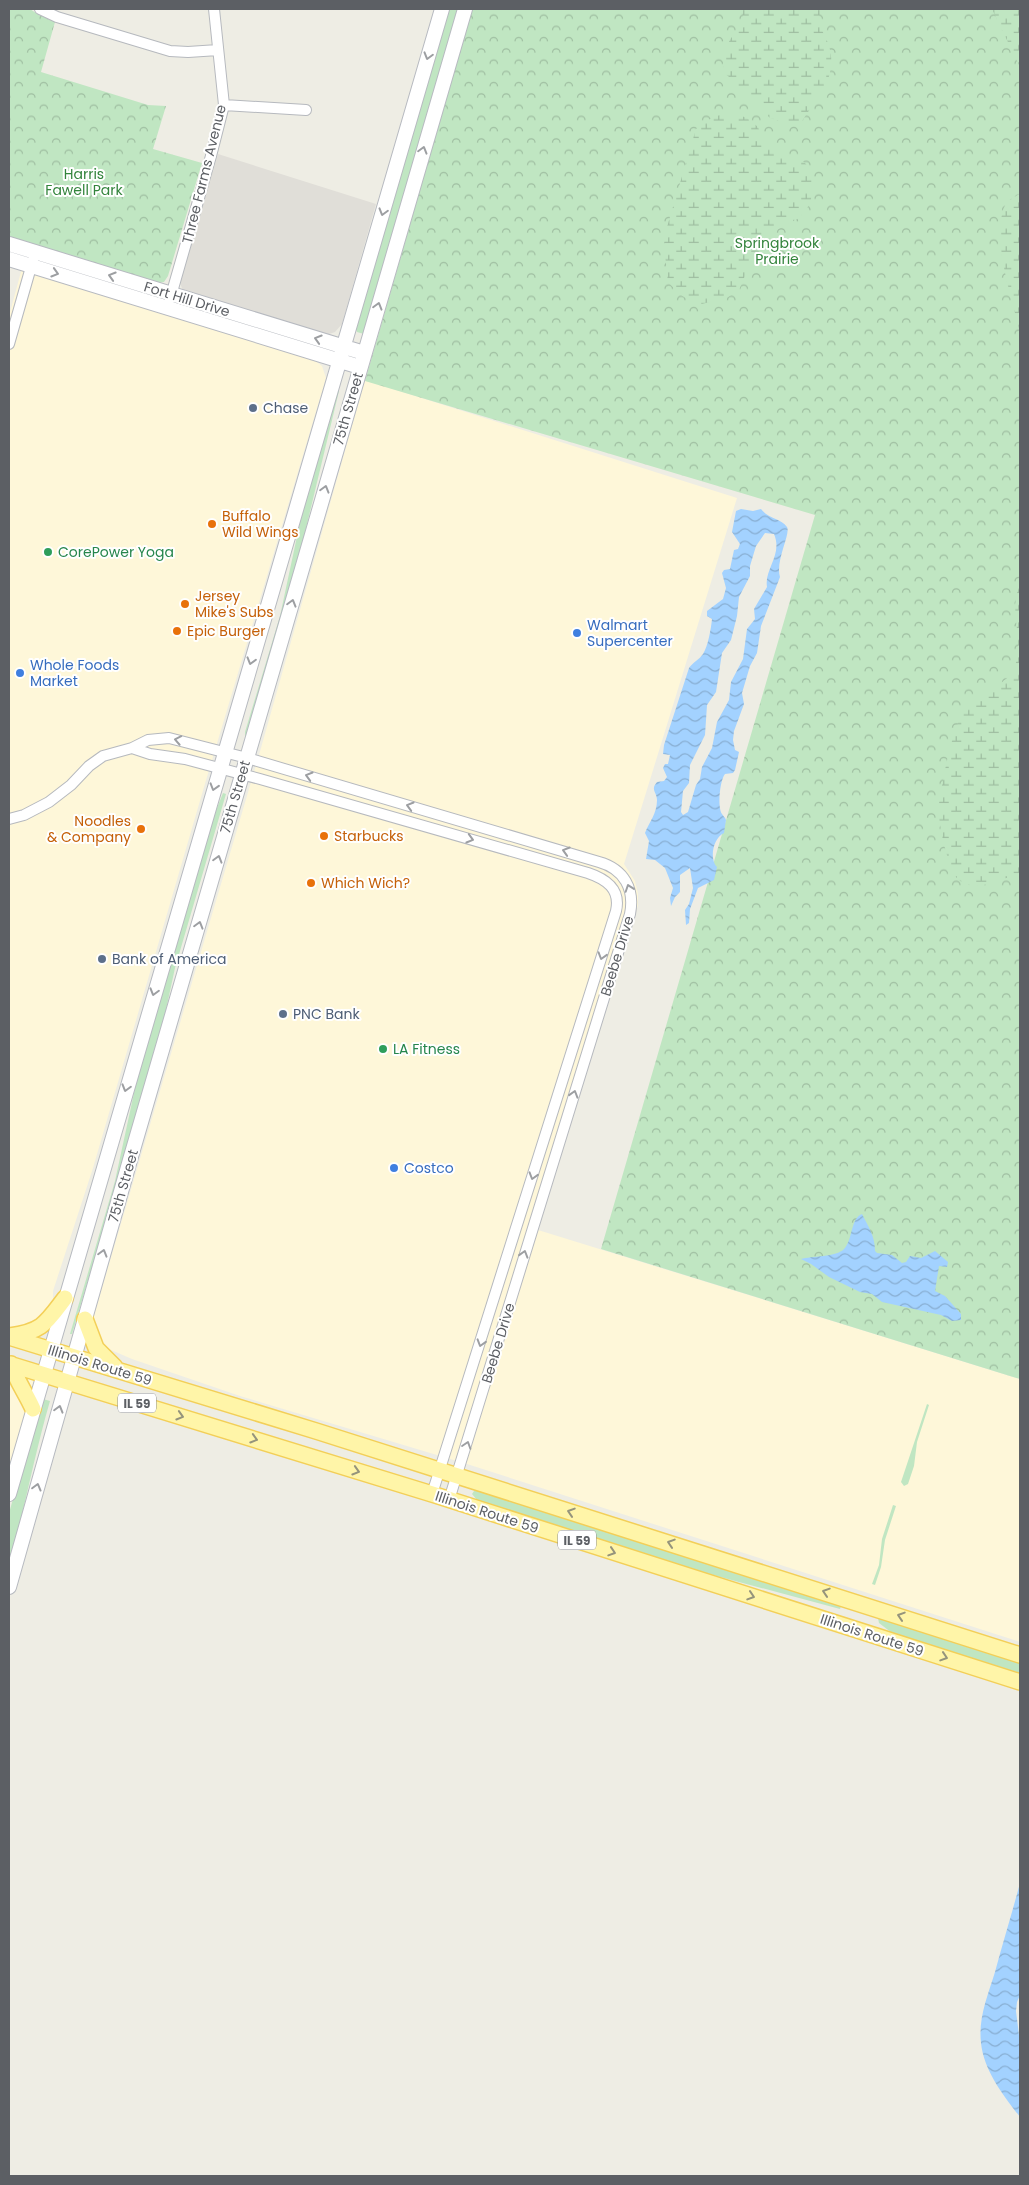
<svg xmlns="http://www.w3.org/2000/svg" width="1029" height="2185" viewBox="0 0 1029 2185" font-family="Poppins,sans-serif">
	<defs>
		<pattern id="forest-crowns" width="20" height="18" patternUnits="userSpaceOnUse" patternTransform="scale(1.25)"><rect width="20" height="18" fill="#c0e6c2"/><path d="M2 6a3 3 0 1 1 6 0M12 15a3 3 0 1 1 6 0" fill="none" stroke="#9fbea1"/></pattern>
		<pattern id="wetland-marsh" width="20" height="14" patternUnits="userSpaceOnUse" patternTransform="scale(1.25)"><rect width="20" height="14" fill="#c0e6c2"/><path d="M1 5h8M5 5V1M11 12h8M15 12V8" fill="none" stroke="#9fbea1"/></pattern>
		<pattern id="water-waves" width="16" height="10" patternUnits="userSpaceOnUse" patternTransform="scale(1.25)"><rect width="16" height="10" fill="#a3d2ff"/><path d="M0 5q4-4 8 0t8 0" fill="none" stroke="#88aed2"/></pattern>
	</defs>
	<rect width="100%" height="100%" fill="#eeede4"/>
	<!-- commercial -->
	<path fill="#fef7d9" d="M22,268L313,359L322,366L326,378L204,787L93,1168L53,1291V1300L45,1318L20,1330L9,1327V316Z
		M365,380L737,498L624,864L635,881L638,894V905L538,1230L1020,1379V1642L467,1464L240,1396L132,1359L104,1347L93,1326L94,1315L259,755Z
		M9,1372L36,1380L9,1474Z"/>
	<!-- industrial -->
	<path fill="#e0ded8" d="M218,154L376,204L342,324L335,332L326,335L183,291L180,283Z"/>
	<!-- grass -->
	<path fill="#c0e6c2" d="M447,9H459L364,334L357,332L355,327Z
		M336,390L339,391L301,549L246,741H245V732L280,616L305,499Z
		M223,793L226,794L175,968L159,1042L72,1334H70L115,1181L145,1042L205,838Z
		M43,1399L50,1401C34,1456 24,1512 9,1566V1513L40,1405Z
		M927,1404L929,1405L917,1442L914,1466L908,1484L904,1486L901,1482Z
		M477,1490L841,1606L840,1609L713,1575L477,1500L472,1494L474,1491Z
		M893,1505L896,1506L885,1540L881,1567L875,1585L872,1584L879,1565L882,1539Z
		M878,1618L1020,1663V1673L892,1633L879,1623Z"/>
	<!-- forest -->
	<path fill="url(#forest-crowns)" d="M9,9H30L39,15L55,22L41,72L148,105L166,106L153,149L202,163L168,276L164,282L155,283L9,237Z
		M472,9H1020V1379L601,1249L815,515L365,381Z"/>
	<!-- wetland -->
	<path fill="url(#wetland-marsh)" d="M739,9H822C814,23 825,33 829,46C835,66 829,88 812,100L810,109L802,121L787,123L770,118L727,75L723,65L724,51L731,38L740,30L744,18Z
		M992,9H1020V77L1019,65Z
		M733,113L747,118L758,127L763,142L776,151L804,162L812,171L814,185L810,204L799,218L765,236L756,249L739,290L728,297L702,304L692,302L681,295L668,282L664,245L667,227L696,129C708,119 717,114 733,113Z
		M1020,194V333C1013,300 991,240 1004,208C1006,201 1013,197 1020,194Z
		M1020,586V876C1003,875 983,890 969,885C965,884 959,881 956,877C947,863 937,820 939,804C942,781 953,726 965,708C977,690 1005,689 1014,668C1026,642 1007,609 1020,586Z"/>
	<!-- water -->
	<path fill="url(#water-waves)" fill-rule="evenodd" d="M741,509L753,511L761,509C770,520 781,518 787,527C791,534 775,561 780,577L761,626L757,653L750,666L742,693L744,704L734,731L733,740L735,750L739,752L735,770L733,773L725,774C720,780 717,807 722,814C723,816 725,817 726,820L724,833C713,838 709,859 717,867L714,880L698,888L690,909L689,923L686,925L685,910L689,904L693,888L690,868L680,875V892L675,897L671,906L670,898L673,888L665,868L655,860L646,859L649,841L645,833C649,822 657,814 657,800C657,792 650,790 657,782L664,781L667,777L663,768L665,764H668L670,755L663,754L664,745L689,668C693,662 699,660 703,654C708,646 711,629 712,619L707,616V611L723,599L726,588L722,573L724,570L730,569L734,550L738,549L740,544L732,532L736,511ZM765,533L774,534C783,555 764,569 767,587L754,609L755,619L747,629L743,659L731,682L729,700L717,722L712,748L702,767L700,779L696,785L688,812L683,815L681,812L683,791L689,783L690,765L705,735L707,705L716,692L722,653L731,640L737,616L739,597L750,576V566L756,546Z
		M862,1214C868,1226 875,1236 875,1251L877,1253L892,1255L902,1263L906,1262L910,1256L921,1258L935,1251L948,1262L947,1267L939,1266L935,1291L945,1296L961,1314V1320L952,1321L941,1315L882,1302L872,1294L860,1292L829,1277L811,1264L801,1259C811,1256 837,1257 844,1249C853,1240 850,1219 862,1214Z
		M1020,1883V1995L1017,2002L1016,2011L1020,2043V2117C1003,2095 984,2071 981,2043C978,2018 988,1995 995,1972C1003,1942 1012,1913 1020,1883Z"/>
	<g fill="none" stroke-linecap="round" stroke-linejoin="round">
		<!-- street casing -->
		<g stroke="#b6b9be" stroke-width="12">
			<path id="street" d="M40,9L57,17L170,51L188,52L218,50
				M224,105L306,110
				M170,299L211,156L224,105L214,9
				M9,344L33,260
				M132,748L150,754L185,759L260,779L588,873C606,879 621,889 616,911L432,1494
				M9,819L24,815L49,802L71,785L89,766L103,756L132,748L148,740L169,738L247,758L599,862C624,869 635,889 630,914L449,1500"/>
		</g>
		<!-- secondary casing -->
		<g stroke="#b7bac0" stroke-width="16">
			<path id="secondary" d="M9,244L364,353
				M9,259L360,367
				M9,1494L442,9
				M9,1587L130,1160L465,9"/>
		</g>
		<!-- primary casing -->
		<g stroke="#f3cf58" stroke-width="18">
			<path id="primary" d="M85,1319L96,1348L115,1367
				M10,1336C43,1331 46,1323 65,1298
				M9,1337L316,1431L1020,1655
				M9,1364L432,1494L1020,1682
				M11,1364C16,1380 26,1393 33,1409"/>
		</g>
		<!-- street -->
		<use href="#street" stroke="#fff" stroke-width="10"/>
		<!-- secondary -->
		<use href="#secondary" stroke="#fff" stroke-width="14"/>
		<!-- primary -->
		<use href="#primary" stroke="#fff5a8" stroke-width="15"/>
	</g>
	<!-- one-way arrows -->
	<defs><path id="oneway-chevron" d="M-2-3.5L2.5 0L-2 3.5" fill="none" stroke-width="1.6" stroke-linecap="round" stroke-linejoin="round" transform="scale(1.25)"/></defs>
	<g stroke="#9d9fa2">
		<use href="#oneway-chevron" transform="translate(428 56) rotate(106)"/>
		<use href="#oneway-chevron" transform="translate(423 150) rotate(-74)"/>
		<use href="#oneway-chevron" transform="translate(383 212) rotate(106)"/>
		<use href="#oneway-chevron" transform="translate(55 273) rotate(17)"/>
		<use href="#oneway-chevron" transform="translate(112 276) rotate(-163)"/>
		<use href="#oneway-chevron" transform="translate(378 306) rotate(-74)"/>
		<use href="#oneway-chevron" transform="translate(318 339) rotate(-163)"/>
		<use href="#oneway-chevron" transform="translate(325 489) rotate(-74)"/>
		<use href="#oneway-chevron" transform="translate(292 603) rotate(-74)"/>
		<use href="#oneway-chevron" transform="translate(251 661) rotate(106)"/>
		<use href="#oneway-chevron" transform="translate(178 740) rotate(-169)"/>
		<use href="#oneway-chevron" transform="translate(309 776) rotate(-164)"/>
		<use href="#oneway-chevron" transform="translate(214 787) rotate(107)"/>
		<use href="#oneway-chevron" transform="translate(410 806) rotate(-164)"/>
		<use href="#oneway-chevron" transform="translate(470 839) rotate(16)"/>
		<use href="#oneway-chevron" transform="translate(566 851) rotate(-163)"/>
		<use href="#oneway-chevron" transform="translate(218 859) rotate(-74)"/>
		<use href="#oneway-chevron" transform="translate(629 888) rotate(-109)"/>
		<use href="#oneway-chevron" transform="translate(199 925) rotate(-74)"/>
		<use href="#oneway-chevron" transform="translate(602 956) rotate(107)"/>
		<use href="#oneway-chevron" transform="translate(154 992) rotate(106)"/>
		<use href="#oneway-chevron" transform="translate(126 1088) rotate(106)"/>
		<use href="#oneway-chevron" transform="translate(574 1094) rotate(-73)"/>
		<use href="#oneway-chevron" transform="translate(533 1176) rotate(107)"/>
		<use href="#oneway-chevron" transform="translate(103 1253) rotate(-74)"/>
		<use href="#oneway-chevron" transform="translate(524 1254) rotate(-73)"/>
		<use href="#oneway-chevron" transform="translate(481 1343) rotate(107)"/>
		<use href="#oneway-chevron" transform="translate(59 1409) rotate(-74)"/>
		<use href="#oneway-chevron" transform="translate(467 1445) rotate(-72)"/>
		<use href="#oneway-chevron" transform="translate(37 1487) rotate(-75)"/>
	</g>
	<g stroke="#95947c">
		<use href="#oneway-chevron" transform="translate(180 1416) rotate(17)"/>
		<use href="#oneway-chevron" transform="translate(254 1439) rotate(17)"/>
		<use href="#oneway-chevron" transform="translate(356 1471) rotate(17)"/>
		<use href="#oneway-chevron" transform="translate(571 1512) rotate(-162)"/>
		<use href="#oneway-chevron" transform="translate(671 1543) rotate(-162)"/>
		<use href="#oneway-chevron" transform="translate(612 1552) rotate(18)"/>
		<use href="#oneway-chevron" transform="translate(826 1592) rotate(-162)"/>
		<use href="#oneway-chevron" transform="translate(751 1596) rotate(18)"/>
		<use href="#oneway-chevron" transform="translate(901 1616) rotate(-162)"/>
		<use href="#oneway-chevron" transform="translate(944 1657) rotate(18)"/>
	</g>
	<!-- markers -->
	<g fill="#5c6f8a" stroke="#fff" stroke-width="2">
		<circle cx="253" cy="408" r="5"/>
		<circle cx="102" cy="959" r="5"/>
		<circle cx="283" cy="1014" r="5"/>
	</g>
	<g fill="#e8710a" stroke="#fff" stroke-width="2">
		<circle cx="212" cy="524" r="5"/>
		<circle cx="185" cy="604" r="5"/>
		<circle cx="177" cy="631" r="5"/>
		<circle cx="141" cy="829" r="5"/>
		<circle cx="324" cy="836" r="5"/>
		<circle cx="311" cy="883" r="5"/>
	</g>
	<g fill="#2e9e5b" stroke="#fff" stroke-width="2">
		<circle cx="48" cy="552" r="5"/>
		<circle cx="383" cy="1049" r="5"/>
	</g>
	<g fill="#3f7fe0" stroke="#fff" stroke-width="2">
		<circle cx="577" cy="633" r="5"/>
		<circle cx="20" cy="673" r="5"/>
		<circle cx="394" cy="1168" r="5"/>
	</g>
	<g text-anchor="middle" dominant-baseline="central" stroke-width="4" stroke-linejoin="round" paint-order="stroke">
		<!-- shield labels -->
		<g fill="#fff" stroke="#8d8f92" stroke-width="1">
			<rect x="118" y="1393.5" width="38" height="19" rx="4"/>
			<rect x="558" y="1530.5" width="38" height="19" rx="4"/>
		</g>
		<g font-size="12" font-weight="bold" fill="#5c5f64">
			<text x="137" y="1403">IL 59</text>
			<text x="577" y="1540">IL 59</text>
		</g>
		<!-- park labels -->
		<g font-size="14" fill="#33843c" stroke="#fff">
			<text x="84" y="174">Harris<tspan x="84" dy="16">Fawell Park</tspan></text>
			<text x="777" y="243">Springbrook<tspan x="777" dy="16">Prairie</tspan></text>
		</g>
		<!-- street labels -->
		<g font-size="14" fill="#5c5f64" stroke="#fff">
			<text transform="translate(204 174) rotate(-76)">Three Farms Avenue</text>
			<text transform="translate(187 299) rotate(17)">Fort Hill Drive</text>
			<text transform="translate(348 409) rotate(-74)">75th Street</text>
			<text transform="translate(235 797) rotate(-74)">75th Street</text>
			<text transform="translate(617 956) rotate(-73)">Beebe Drive</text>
			<text transform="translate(123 1186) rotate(-74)">75th Street</text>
			<text transform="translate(498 1343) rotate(-73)">Beebe Drive</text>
			<text transform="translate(100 1365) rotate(17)">Illinois Route 59</text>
			<text transform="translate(487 1512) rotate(18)">Illinois Route 59</text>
			<text transform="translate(872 1635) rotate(18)">Illinois Route 59</text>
		</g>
		<!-- service labels -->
		<g font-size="14" fill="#4e5e75" stroke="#fff" text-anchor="start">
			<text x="263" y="408">Chase</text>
			<text x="112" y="959">Bank of America</text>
			<text x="293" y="1014">PNC Bank</text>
		</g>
		<!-- food labels -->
		<g font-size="14" fill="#c56008" stroke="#fff" text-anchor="start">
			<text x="222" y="516">Buffalo<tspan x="222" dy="16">Wild Wings</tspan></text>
			<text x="195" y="596">Jersey<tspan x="195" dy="16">Mike's Subs</tspan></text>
			<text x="187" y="631">Epic Burger</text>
			<text x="131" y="821" text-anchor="end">Noodles<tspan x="131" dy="16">&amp; Company</tspan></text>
			<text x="334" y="836">Starbucks</text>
			<text x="321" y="883">Which Wich?</text>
		</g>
		<!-- leisure labels -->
		<g font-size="14" fill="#27864d" stroke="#fff" text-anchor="start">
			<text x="58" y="552">CorePower Yoga</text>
			<text x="393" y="1049">LA Fitness</text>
		</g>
		<!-- shop labels -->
		<g font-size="14" fill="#366cbe" stroke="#fff" text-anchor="start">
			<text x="587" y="625">Walmart<tspan x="587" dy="16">Supercenter</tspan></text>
			<text x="30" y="665">Whole Foods<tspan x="30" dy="16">Market</tspan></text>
			<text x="404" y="1168">Costco</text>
		</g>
	</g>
	<!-- border -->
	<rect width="1029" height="2185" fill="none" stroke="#5c5f64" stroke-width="20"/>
</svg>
